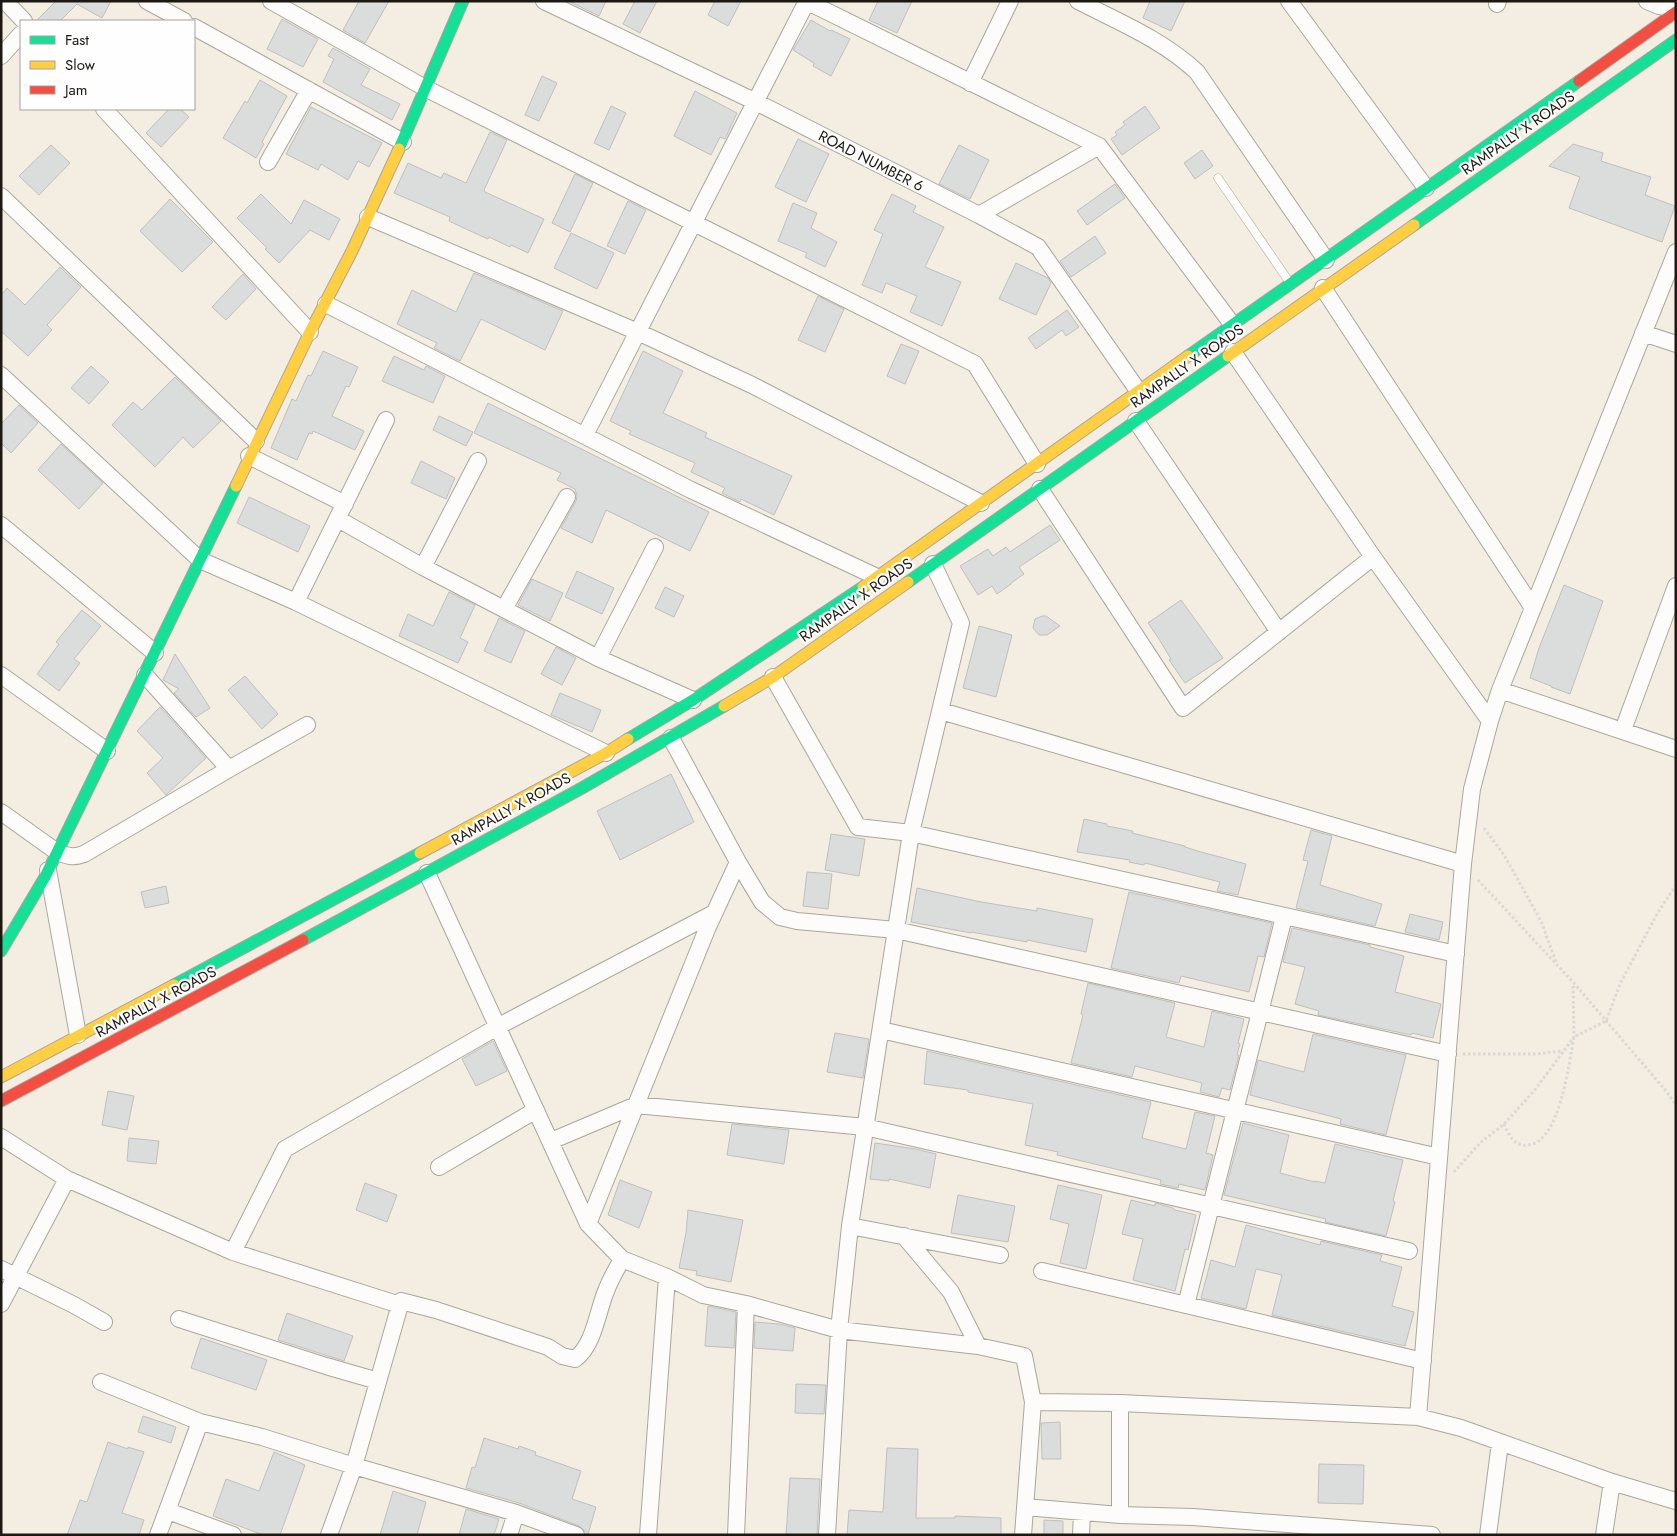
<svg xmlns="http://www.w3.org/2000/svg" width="1677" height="1536" viewBox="0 0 1677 1536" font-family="Jost,sans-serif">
	<rect width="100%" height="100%" fill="#f4eee2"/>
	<!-- building -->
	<path fill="#dbdddc" stroke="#bfbfbd" d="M56,1H111L102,18L77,4L60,21H36Z
		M359,1H389L365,43L343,30Z
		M568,1H606L599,16Z
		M635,1H657L640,33L623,24Z
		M715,1H741L728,26L708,15Z
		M878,1H912L897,33L869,20Z
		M1150,1H1185L1171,31L1143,18Z
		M282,19L318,39L303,67L267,49Z
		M811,20L830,31L831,30L850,39L831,76L813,66L814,63L793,50Z
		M333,48L370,69L361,85L400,104L392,120L323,82L334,59L328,56Z
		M542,76L557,83L539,121L525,115Z
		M260,80L287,96L262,142L264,144L256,158L223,138L245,101L247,103Z
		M695,91L737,113L725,139L720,137L711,155L674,136Z
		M611,106L626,113L609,150L594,143Z
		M1145,106L1160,128L1122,155L1111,139L1117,135L1115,132L1125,125L1123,122Z
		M311,107L382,143L369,167L358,161L348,180L321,164L318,170L286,154Z
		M169,109H180L189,117L161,147L146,133Z
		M490,132L507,140L484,190L485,192L544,219L528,253L511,245L510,247L489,237L488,239L468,230L449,221L450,217L394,193L408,163L441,178L444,173L466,183Z
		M798,139L829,154L806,202L775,187Z
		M1573,144L1603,153L1601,161L1651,177L1645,195L1675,206L1662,242L1569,208L1580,177L1549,166Z
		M51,145L70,163L39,195L19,176Z
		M959,145L989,160L970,199L939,184Z
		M1202,150L1213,166L1195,179L1184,163Z
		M575,174L593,183L570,232L552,223Z
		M1115,184L1125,198L1087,225L1077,211Z
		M261,194L291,224L304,200L340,219L329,240L310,230L279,263L265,249L267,248L237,218Z
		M892,194L916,206L913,212L944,227L925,267L961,282L942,326L910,312L917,296L886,283L882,293L862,285L883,234L874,230Z
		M170,199L213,242L182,272L140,231Z
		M628,201L646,210L625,254L607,246Z
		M793,203L817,213L811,228L837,242L825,267L805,257L807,253L778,241Z
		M571,233L614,253L597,289L554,268Z
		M1095,236L1106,253L1071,277L1060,261Z
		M1016,263L1048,278L1051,283L1036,315L999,299Z
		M60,267L81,287L47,325L52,330L28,356L1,331V295L7,288L25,305Z
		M474,273L563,311L545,350L481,319L460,361L434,348L437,343L397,324L412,290L456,312Z
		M243,274L256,289L226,320L212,307Z
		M818,296L844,309L825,352L798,340Z
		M1067,310L1079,327L1066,336L1062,330L1036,349L1028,338Z
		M901,344L919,351L905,384L887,376Z
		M323,351L358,367L349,387L346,386L332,416L364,431L355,450L313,431L312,434L309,433L297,460L271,448L292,399L296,401L308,375L311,376Z
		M643,351L683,371L663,413L707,433L705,437L792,476L774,515L741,499L740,502L722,493L725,488L691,472L695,463L629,434L631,431L610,421Z
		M394,356L424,370L426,366L445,376L433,403L382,381Z
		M91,366L109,382L89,404L71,388Z
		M175,377L221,421L193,448L183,437L155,467L112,425L133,402L142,410Z
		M488,403L709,512L690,551L606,510L592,543L561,528L576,501L577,496L575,489L557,480L561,473L474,433Z
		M19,405L38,423L11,453L1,443V424Z
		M439,416L473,432L466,446L433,430Z
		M61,444L103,483L79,509L38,470Z
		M421,461L455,478L446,499L411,483Z
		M249,497L310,526L298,552L237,523Z
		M1050,525L1060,540L1019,567L1024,574L1011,583V584L997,594L992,586L978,595L960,566L988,549L993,556L1006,547L1010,552Z
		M577,571L614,588L602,614L565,597Z
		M532,579L563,593L550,621L518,605Z
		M1564,585L1603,601L1570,694L1551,687V686L1530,678L1539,648Z
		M665,587L684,596L674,617L655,608Z
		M449,592L475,605L460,638L468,642L458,663L399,636L408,614L433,626Z
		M1181,600L1223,658L1185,683L1169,660L1171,659L1159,639L1148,623Z
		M82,610L101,626L74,659L80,663L59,691L37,674L59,644L56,642Z
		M1042,616H1046L1060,626L1047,635H1039L1033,628L1035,619Z
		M499,618L525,631L511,663L484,651Z
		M979,626L1012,635L996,697L963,688Z
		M556,647L576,658L562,685L541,674Z
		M175,654L210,708L196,717L174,693L179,689L163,680Z
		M245,676L278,714L262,729L228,690Z
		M560,693L601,710L592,732L551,715Z
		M160,707L206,758L166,795L147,773L163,758L137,731Z
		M671,774L694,822L620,860L597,811Z
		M1084,819L1107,824V826L1133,831L1132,833L1185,846V847L1201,852L1246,864L1238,895L1217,891L1220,882L1145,863L1144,865L1129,862L1130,860L1077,852Z
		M1311,830L1332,836L1320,885L1382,904L1375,926L1296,908L1308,861L1303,860Z
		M831,834L865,839L859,876L825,870Z
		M807,872L832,874L828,909L803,906Z
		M166,886L169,903L145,908L141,892Z
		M917,888L981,902L1037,911V908L1093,919L1086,952L1027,940V942L971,932V933L911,922Z
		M1129,892L1272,923L1264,957L1258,956L1249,992L1181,976L1179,983L1111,968Z
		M1410,914L1443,922L1439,940L1405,932Z
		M1292,928L1370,945V947L1404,956L1395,992L1441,1004L1433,1038L1412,1033L1411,1035L1318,1015L1319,1011L1295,1004L1305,967L1283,962Z
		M1088,983L1175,1003L1166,1037L1204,1047L1212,1011L1244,1019L1238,1043L1240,1044L1237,1055H1239L1230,1090L1222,1088L1219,1097L1200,1092L1202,1083L1135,1066L1132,1077L1071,1063L1083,1015L1081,1014Z
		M835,1033L869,1039L863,1078L827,1072Z
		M1313,1034L1406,1055L1386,1135L1340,1124L1341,1119L1250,1095L1258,1060L1304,1072Z
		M493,1041L507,1071L476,1086L462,1059Z
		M927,1051L1151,1102L1142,1138L1186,1149L1195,1112L1215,1116L1206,1153L1213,1155L1205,1190L1179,1184L1178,1188L1160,1184L1161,1180L1057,1155L1058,1152L1025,1145L1033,1104L968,1092V1090L924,1084Z
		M108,1091L134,1096L127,1130L102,1125Z
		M1243,1123L1289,1135L1280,1173L1315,1182V1181L1325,1183L1335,1144L1403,1160L1393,1201L1395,1202L1386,1236L1325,1222L1326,1219L1224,1195Z
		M732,1124L789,1130L784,1164L727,1155Z
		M129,1138L159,1141L156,1164L127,1161Z
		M875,1143L916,1149L936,1154L930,1188L889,1179V1181L870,1179Z
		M620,1180L652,1192L639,1228L608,1215Z
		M365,1183L397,1195L387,1222L356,1210Z
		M1058,1185L1102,1195L1086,1269L1060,1263L1069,1224L1050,1219Z
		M958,1195L1015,1206L1008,1242L951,1233Z
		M1131,1200L1155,1206V1203L1173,1208L1175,1210L1196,1215L1188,1250L1185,1249L1175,1291L1133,1280L1143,1239L1122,1234Z
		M688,1210L743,1220L731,1282L696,1275L697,1271L679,1268L686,1233Z
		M1246,1225L1320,1245L1321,1241L1382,1255L1380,1261L1402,1267L1392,1306L1414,1312L1405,1346L1272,1315L1282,1275L1256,1269L1246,1309L1201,1298L1211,1260L1235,1267Z
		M708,1306L736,1312L734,1348L705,1346Z
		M287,1313L353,1336L344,1361L278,1340Z
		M755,1322L779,1324L795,1328L793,1351L754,1348Z
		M201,1338L267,1360L256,1390L191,1368Z
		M796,1384L826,1385L824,1414L795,1413Z
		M143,1416L176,1427L171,1443L138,1432Z
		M1060,1422L1061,1459H1042L1041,1423Z
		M484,1438L518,1449L519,1446L536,1452L535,1455L581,1471L572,1499L596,1507L588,1534L579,1526L519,1503L466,1488L472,1467L475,1468Z
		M108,1442L128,1449V1447L144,1452L122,1513L144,1520L139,1535H67L80,1500L87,1502Z
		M887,1448L918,1449L916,1518H955V1516L1001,1518V1535H847L849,1510L883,1512Z
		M274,1452L305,1465L280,1535H263L213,1516L226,1479L259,1491Z
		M1319,1464L1364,1465L1363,1504L1318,1503Z
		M790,1478L820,1479L817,1535H786Z
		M393,1491L426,1502L417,1535H380Z
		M466,1509L499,1519L494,1535H459Z
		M1044,1520L1063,1521V1535H1044Z"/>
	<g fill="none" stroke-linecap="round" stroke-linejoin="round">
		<!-- lane casing -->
		<g stroke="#aba69d" stroke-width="9">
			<path id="lane" d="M1218,178L1290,283"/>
		</g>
		<!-- street casing -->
		<g stroke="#aba69d" stroke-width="18">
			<path id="street" d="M5,1L24,21
				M147,1L184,21
				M271,1L425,88L975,364L1037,464
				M544,1L756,102L979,215L1038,247L1139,392
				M806,1L1099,146L1232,324
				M1078,1C1119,22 1163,40 1197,72L1326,260
				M1289,1L1426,188
				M1647,1L1659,6L1675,8L1676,7
				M1497,4L1498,1
				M194,27L403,142
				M1,56L21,34
				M970,83L1010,1
				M104,109L310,332
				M268,162L309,90
				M1,196L256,441
				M979,215L1099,146
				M368,217L638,332L752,385L981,503
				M1323,288L1533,608
				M326,304L691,490L877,577
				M1643,333L1676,344
				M1233,352L1373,557L1490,721
				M1,375L200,560L296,602L606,753
				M1136,421L1279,632
				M585,435L807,1
				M249,456L345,504
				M1040,489L1183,708L1373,557
				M338,519L423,567L598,658L693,700
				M1,525L155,653
				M423,567L478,461
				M296,602L386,420
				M504,609L567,497
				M598,658L655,547
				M1,675L107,751
				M145,675L229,769
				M773,677L858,827L911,833L1456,954
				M1500,690L1676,252
				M941,711L1463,864
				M1623,730L1676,586
				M671,738L738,862L762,902L780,917L797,921L896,930L1448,1054
				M1,812L57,852C67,856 73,858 84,854L229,769L307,725
				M48,870L78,1035
				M427,873L588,1224L622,1259L667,1277L703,1295L746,1304L839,1330L978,1346L1024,1356L1033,1402
				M881,1030L1439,1157
				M1,1137L67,1179L233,1252L400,1305
				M551,1141L636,1105L865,1127L1409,1251
				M439,1167L536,1110
				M588,1224L707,929L738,862
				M850,1226L1000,1255
				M904,1236L951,1292L978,1346
				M233,1252L285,1149L499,1026L714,913
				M1,1269L74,1305L104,1322
				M1042,1271L1423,1361
				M1,1304L67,1179
				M1186,1305L1284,917
				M179,1319L326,1366L378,1381
				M101,1382L200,1422L158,1535
				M1120,1403V1515
				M1418,1417L1463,864L1472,789L1490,721L1500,690L1676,749
				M200,1422L262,1437L354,1466L329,1535
				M1025,1507L1120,1515L1193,1517L1432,1535
				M168,1511L233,1535
				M509,1535L516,1513
				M576,1535L516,1513L354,1466L401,1301L436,1310L548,1347L562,1356L575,1359C594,1345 597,1313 606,1291C610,1280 616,1270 622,1259
				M648,1535L667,1277
				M736,1535L746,1304
				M827,1535L839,1330L850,1226L911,833L961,623L933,564
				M1023,1535L1033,1402L1120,1403L1418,1417L1461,1428L1612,1482L1676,1501
				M1081,1535L1082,1512
				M1488,1535L1500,1443
				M1604,1535L1612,1482"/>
		</g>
		<!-- fast casing -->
		<g stroke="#aba69d" stroke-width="13">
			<path id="fast" d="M399,149L463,1
				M1414,225L1676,40
				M1188,356L1579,81
				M908,582L1228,356
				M628,739L693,700L863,587
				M303,940L582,788L724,706
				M1,951L45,877L236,486
				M174,985L420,853"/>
		</g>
		<!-- slow casing -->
		<g stroke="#aba69d" stroke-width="13">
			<path id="slow" d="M1228,356L1414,225
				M236,486L310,332L352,251L399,149
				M863,587L1188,356
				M724,706L773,677L908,582
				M420,853L606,753L628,739
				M1,1077L174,985"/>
		</g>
		<!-- jam casing -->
		<g stroke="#aba69d" stroke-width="13">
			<path id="jam" d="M1579,81L1676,12
				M1,1101L303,940"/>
		</g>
		<!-- path -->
		<path stroke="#dad8d4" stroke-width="3" stroke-dasharray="2.5 2.5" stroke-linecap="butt" d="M1484,828L1504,855L1541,921L1556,962
			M1478,880L1573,982L1666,1091L1676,1105
			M1463,1054H1535L1563,1051
			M1504,1124C1509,1135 1514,1147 1528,1145C1560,1142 1569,1063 1574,1037L1606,1021L1620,984L1657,914L1676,885
			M1454,1172L1480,1143L1504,1124L1534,1091L1574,1037L1573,984"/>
		<!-- lane -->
		<use href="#lane" stroke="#fdfcfb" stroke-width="8"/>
		<!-- street -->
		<use href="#street" stroke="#fdfcfb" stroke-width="16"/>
		<!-- fast -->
		<use href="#fast" stroke="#16e098" stroke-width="11"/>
		<!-- slow -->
		<use href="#slow" stroke="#ffcf43" stroke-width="11"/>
		<!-- jam -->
		<use href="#jam" stroke="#f24e42" stroke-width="11"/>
	</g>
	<g text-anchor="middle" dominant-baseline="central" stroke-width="4.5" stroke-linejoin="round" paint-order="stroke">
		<!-- street labels -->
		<g font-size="15" fill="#1d1912" stroke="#fefefe">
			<text transform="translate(1518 133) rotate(-35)">RAMPALLY X ROADS</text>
			<text transform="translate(871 161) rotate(27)">ROAD NUMBER 6</text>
			<text transform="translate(1187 366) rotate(-35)">RAMPALLY X ROADS</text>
			<text transform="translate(856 600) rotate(-35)">RAMPALLY X ROADS</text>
			<text transform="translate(511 809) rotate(-29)">RAMPALLY X ROADS</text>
			<text transform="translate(156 1002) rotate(-28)">RAMPALLY X ROADS</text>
		</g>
	</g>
	<!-- border -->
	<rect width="1677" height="1536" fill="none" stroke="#1d1912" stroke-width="5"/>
	<!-- legend -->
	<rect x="20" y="20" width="175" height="90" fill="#fefefe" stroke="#a4a2a0"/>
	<rect x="30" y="36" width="25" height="8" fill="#16e098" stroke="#a4a2a0"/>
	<text x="65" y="45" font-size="15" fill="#1d1912">Fast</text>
	<rect x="30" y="61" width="25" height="8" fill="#ffcf43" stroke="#a4a2a0"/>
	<text x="65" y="70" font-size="15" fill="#1d1912">Slow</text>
	<rect x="30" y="86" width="25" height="8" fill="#f24e42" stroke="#a4a2a0"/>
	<text x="65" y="95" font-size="15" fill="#1d1912">Jam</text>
</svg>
